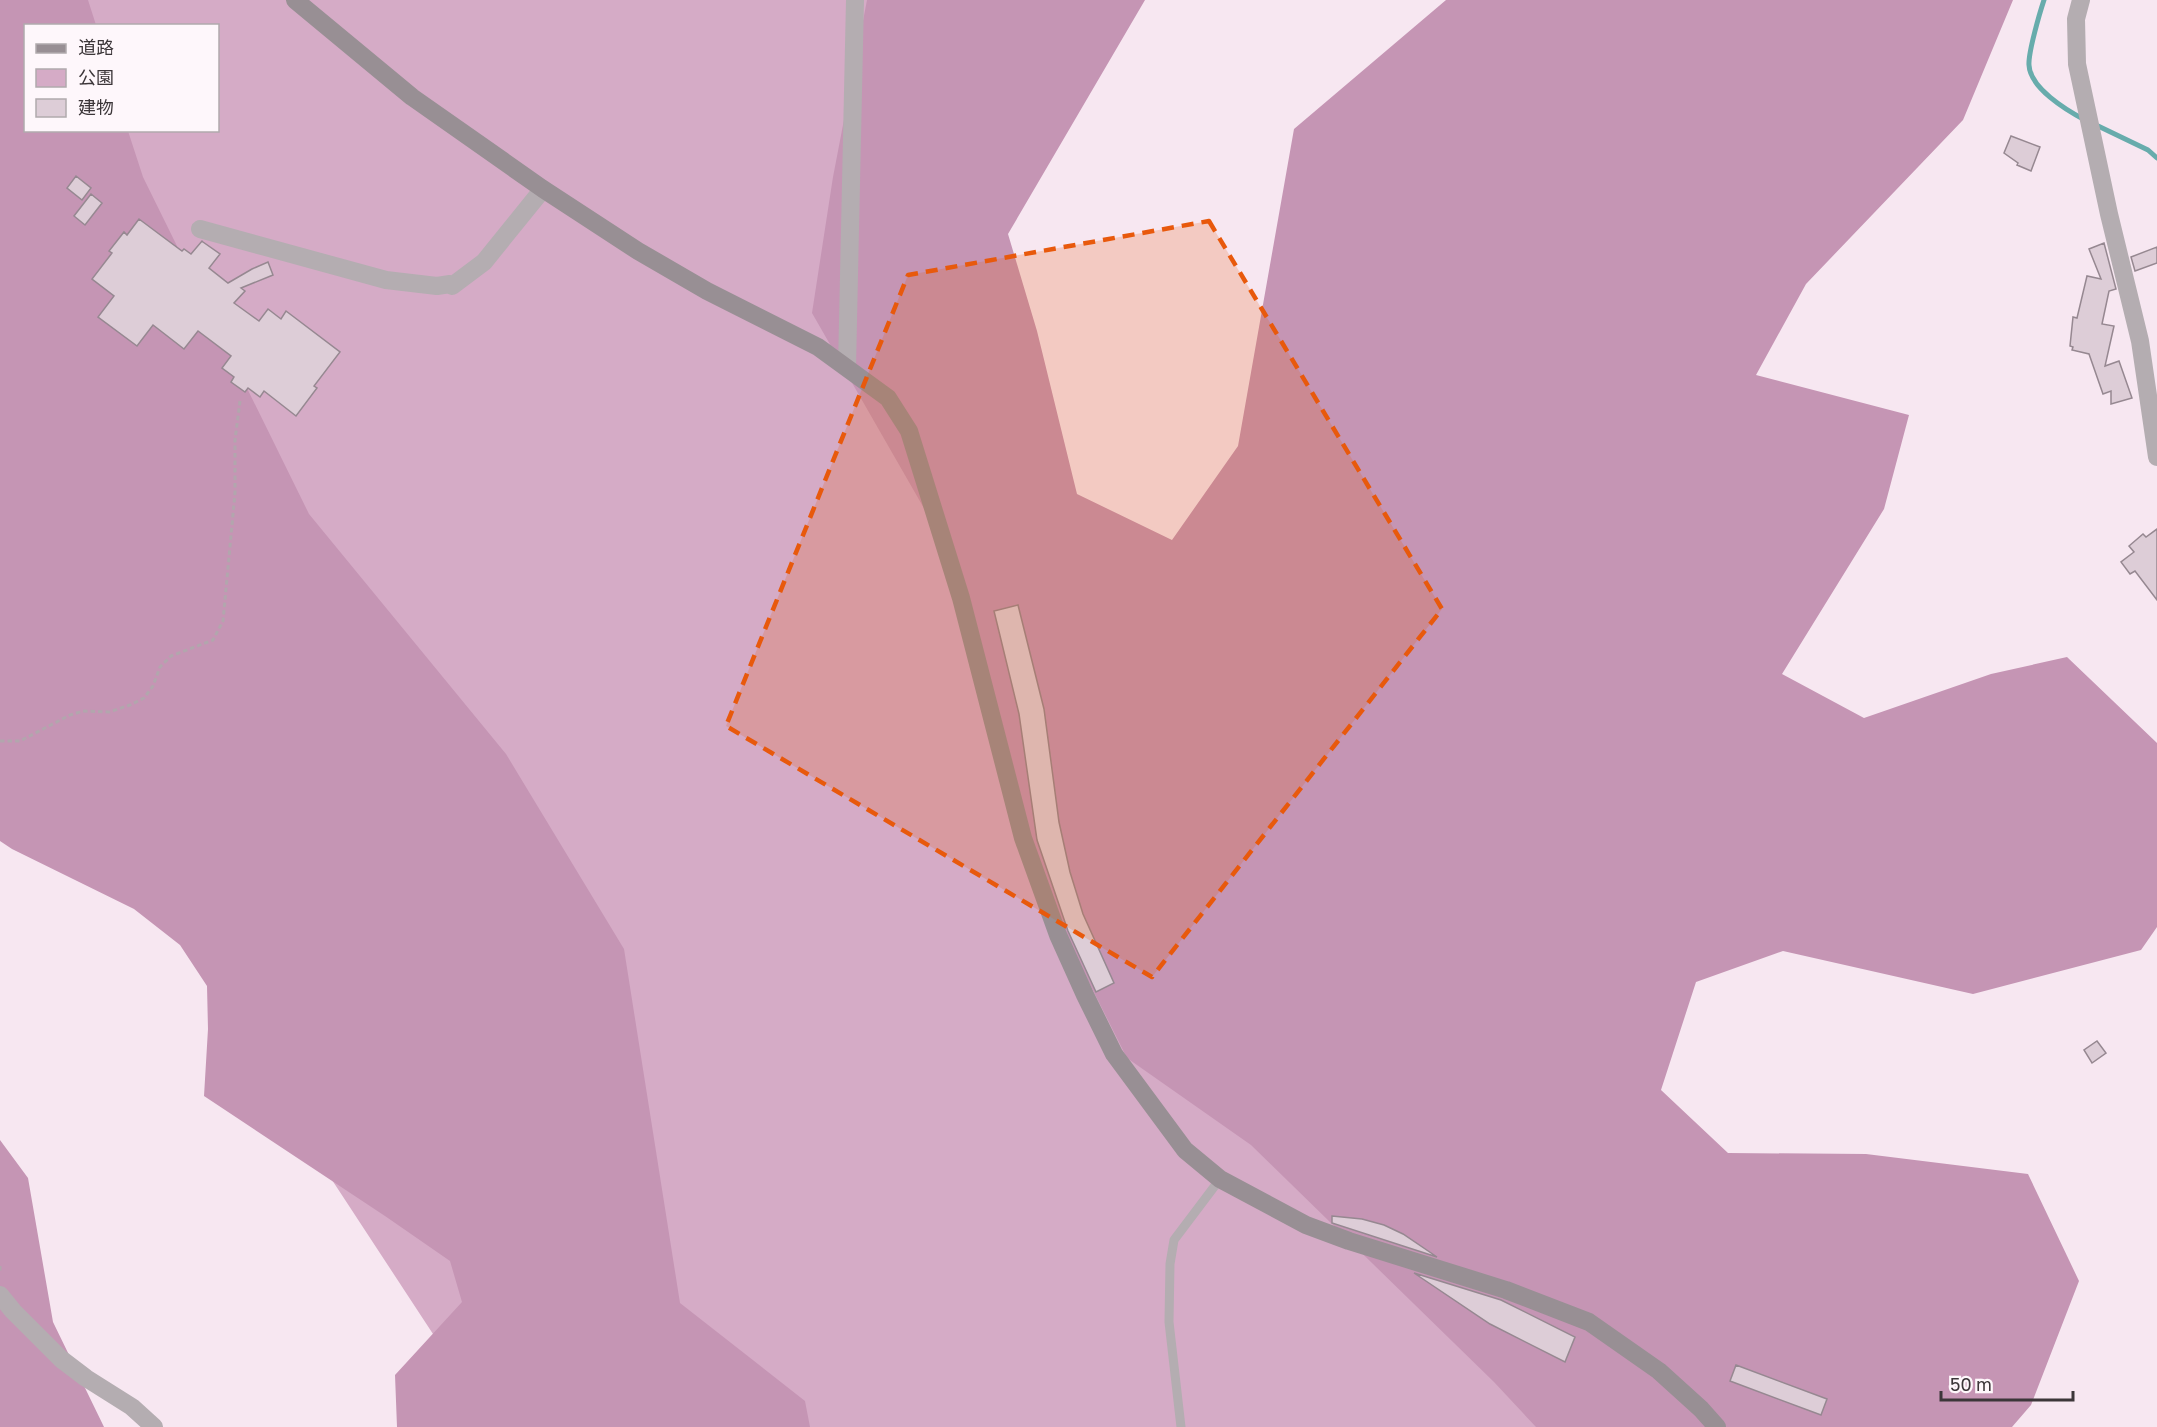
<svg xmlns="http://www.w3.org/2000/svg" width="2157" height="1427" viewBox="0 0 2157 1427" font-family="'Golos Text','Noto Sans JP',sans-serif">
	<rect width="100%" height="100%" fill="#f7e7f1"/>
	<!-- green -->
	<path fill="#d5abc6" d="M82,0H905L899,319L1847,1427H494L233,1029L52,131L218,130V26L68,25Z"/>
	<!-- forest -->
	<path fill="#c595b4" d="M0,0H88L96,25L26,26V130L128,131L143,177L309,514L506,754L624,949L680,1303L805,1401L810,1427H397L395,1375L462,1302L450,1261L385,1216L204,1096L208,1029L207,986L180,945L134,909L12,849L0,841Z
		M867,0H1145L1008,234L1037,331L1077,494L1172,540L1238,446L1294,129L1446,0H2013L1963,120L1806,284L1756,375L1909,415L1884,509L1782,674L1864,718L1991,674L2067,657L2157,743V927L2141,950L1973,994L1783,951L1696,982L1661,1090L1728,1153L1866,1154L2028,1174L2079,1281L2031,1405L2012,1427H1536L1494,1382L1251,1145L1127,1058L1027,859L933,524L812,313L833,177Z
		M0,1140L28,1178L53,1322L104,1427H0Z"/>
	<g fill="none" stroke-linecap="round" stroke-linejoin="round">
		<!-- stream -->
		<path stroke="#67acac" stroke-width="5" d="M2044,0C2040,12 2028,53 2029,65C2030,88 2066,110 2085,120
			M2096,125L2148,150L2157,158"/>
	</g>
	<!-- building -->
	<path fill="#ddcdd7" stroke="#968891" stroke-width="1.5" d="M2011,136L2040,147L2031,171L2017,165L2018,163L2004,153Z
		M76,176L91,188L82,200L67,188Z
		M91,194L102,203L85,225L74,216Z
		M139,219L182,251L184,249L191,254L202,241L203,242L220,254L209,268L228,283L252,269L268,262L273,275L241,288L245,291L234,303L259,321L268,309L281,319L286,311L340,352L314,386L317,388L296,416L264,391L260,397L248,388L245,392L231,382L234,377L222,368L231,356L198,331L184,349L153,325L137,346L98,317L114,296L92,279L112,253L109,251L124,232L127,235Z
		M2104,243L2116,289L2109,291L2102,324L2114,326L2105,366L2119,361L2132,398L2111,404V391L2103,394L2089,354L2072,350L2073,347L2070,346L2073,317L2077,318L2087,276L2101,279L2089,249Z
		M2157,247V263L2135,271L2131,257Z
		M2157,529V600L2135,571L2130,574L2121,562L2134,552L2129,546L2143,534L2146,537Z
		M1018,605L1044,709L1059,822L1070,872L1083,914L1114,983L1096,992L1068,931L1037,840L1019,714L994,611Z
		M2097,1041L2106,1053L2092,1063L2084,1050Z
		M1332,1216L1362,1219L1384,1225L1403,1234L1437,1257L1332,1223Z
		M1414,1273L1501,1300L1575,1337L1565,1362L1490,1324Z
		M1736,1365L1827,1399L1821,1415L1730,1381Z"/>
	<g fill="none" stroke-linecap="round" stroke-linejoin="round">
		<!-- path -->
		<path stroke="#b2a6ad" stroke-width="3" stroke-dasharray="4.5 3" stroke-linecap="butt" d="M0,741H20L70,715L83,711L109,712L130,705L144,698L153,686L160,667L171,656L213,640L223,621L235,493V440L240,401
			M0,1266V1273"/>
		<!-- lane -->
		<path stroke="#b4adb1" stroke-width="9" d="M1181,1427L1169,1322L1170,1264L1174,1240L1220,1179"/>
		<!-- street -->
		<path stroke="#b4adb1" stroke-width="18" d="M2081,0L2076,19L2077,64L2109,214L2140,341L2157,457
			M200,229L386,280L437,286L450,284L452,286L484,262L543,189
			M847,367L855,0
			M0,1295L13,1311L61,1359L86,1378L132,1407L154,1427"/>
		<!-- secondary -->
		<path stroke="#988f94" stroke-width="18" d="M295,0L412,97L543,189L638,251L707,291L818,347L888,398L909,431L961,598L1023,838L1058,935L1085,995L1114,1054L1185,1150L1220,1179L1306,1225L1349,1241L1506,1290L1589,1322L1659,1371L1701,1409L1717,1427"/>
	</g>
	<!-- marked area -->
	<path fill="#e8590c" fill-opacity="0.2" stroke="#e8590c" stroke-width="4.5" stroke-dasharray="12 8" stroke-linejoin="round" d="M1209,221L1442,609L1152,977L726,726L908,275Z"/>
	<!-- legend -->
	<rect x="24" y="24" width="195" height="108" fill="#fef7fb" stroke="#b0aaad" stroke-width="1.5"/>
	<rect x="36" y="44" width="30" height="9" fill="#988f94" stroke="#b0aaad" stroke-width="1.5"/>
	<text x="78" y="54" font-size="18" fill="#3c3639">道路</text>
	<rect x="36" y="69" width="30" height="18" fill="#d5abc6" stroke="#b0aaad" stroke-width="1.5"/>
	<text x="78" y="84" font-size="18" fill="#3c3639">公園</text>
	<rect x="36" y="99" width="30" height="18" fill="#ddcdd7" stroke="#b0aaad" stroke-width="1.5"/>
	<text x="78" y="114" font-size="18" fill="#3c3639">建物</text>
	<!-- scale -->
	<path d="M1941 1391v9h132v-9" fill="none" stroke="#3c3639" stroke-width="3"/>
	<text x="1950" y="1391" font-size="18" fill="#3c3639" stroke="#fef7fb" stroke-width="4.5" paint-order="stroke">50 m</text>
</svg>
